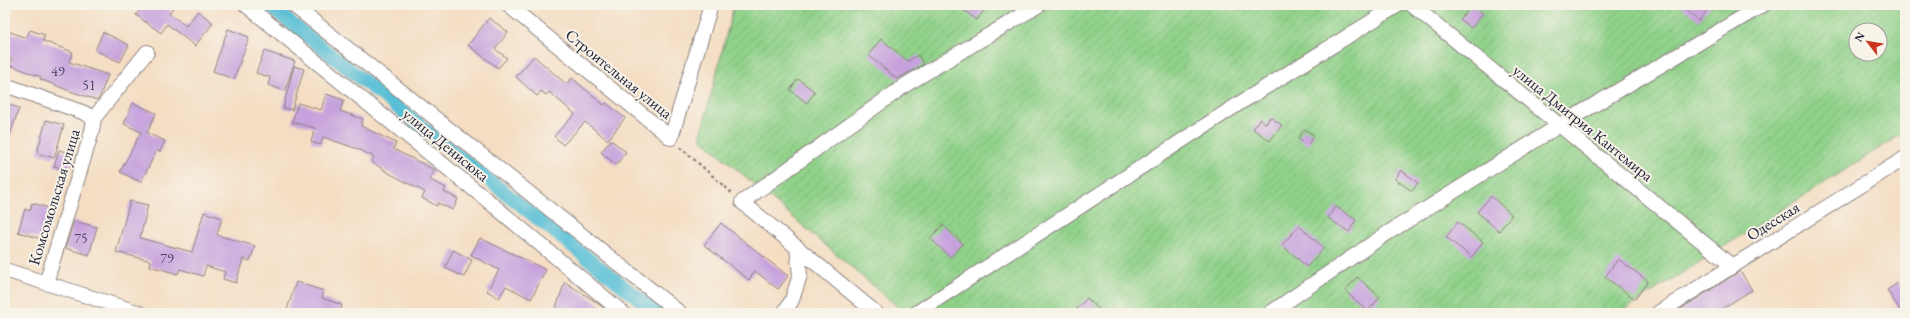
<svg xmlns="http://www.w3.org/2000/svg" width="1910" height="318" viewBox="0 0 1910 318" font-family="'EB Garamond',serif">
	<defs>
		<pattern id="garden-furrows" width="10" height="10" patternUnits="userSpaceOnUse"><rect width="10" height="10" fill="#91d28a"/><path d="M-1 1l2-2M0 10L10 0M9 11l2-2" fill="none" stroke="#7db478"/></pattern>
	</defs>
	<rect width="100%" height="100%" fill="#f7f3e8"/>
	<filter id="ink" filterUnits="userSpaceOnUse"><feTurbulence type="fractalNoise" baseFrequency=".025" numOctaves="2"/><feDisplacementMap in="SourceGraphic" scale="8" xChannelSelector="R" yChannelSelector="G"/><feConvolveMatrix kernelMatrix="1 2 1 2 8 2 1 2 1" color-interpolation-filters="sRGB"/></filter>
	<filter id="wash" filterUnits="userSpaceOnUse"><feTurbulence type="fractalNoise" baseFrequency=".012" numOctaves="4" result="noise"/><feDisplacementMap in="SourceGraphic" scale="16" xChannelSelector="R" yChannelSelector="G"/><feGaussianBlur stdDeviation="0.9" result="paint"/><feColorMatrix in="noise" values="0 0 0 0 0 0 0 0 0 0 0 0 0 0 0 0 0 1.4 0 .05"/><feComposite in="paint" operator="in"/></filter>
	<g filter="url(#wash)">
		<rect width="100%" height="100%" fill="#f4ddc2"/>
		<!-- garden -->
		<path fill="url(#garden-furrows)" stroke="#5a7a62" fill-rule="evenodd" d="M734,5H1905V132L1619,313H905L700,138ZM1856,30H1880V54H1856Z"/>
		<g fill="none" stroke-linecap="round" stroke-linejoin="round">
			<!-- canal -->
			<path stroke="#58bfd6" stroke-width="14" d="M268,5L657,313"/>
		</g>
		<g id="blocks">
			<!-- building -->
			<path fill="#c6a1dd" d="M144,5H175L169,13L186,26L198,11L213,23L195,46L167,24L161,33L136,15Z
				M957,5H988L977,20Z
				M1472,5L1483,14L1471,28L1460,19Z
				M1679,5H1711L1699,21Z
				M489,18L508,32L495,49L507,58L498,68L468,45Z
				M228,29L249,37L234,79L213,71Z
				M5,30L26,38L30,30L45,35L43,41L73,52L69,62L108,75L100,96L97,100L67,90L40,79L41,77L10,65L12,59L5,57Z
				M103,32L129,45L120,62L95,50Z
				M881,39L908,61L918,55L924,64L897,79L868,55Z
				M264,51L295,61L285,91L268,85L270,77L256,73Z
				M534,56L566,84L572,78L604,105L606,103L625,118L608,140L585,122L563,145L554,136L575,114L549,92L546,95L541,91L537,96L516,77Z
				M294,66L304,69L292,110L283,108Z
				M798,79L815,92L807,103L790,90Z
				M326,94L344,100L340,111L363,119L361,126L396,143L393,149L435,170L429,179L446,188L444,192L458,199L453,210L438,203L437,206L422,198L425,192L385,171V170L371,162L374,157L358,149L323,137L321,145L311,142L315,128L292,122L298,103L321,110Z
				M5,103L19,108L7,145H5Z
				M133,103L156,113L147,133L165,141L160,152L157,150L141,182L120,172L141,132L124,124Z
				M1270,117L1282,125L1270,141L1253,129L1260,119L1266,124Z
				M46,120L64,125L54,158L37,153Z
				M1304,129L1314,135L1308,145L1298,139Z
				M611,140L626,152L616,165L601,152Z
				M59,150L74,154L69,170L54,166Z
				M1401,170L1418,183L1412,191L1395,179Z
				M1491,196L1512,215L1499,231L1477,212Z
				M130,201L148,205L140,238L192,252L204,212L222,218L217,235L255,246L250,261L243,259L236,283L223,279L225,272L206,266L203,276L180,269L178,274L150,266L151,261L116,252Z
				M32,203L49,208L41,239L18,232L25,209L30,211Z
				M1335,206L1356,220L1349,232L1328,218Z
				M74,221L97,227L89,255L65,248Z
				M1458,222L1483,242L1472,257L1446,237Z
				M721,223L788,276L778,289L755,271L749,280L704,245Z
				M943,225L963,244L950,257L930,238Z
				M1299,226L1324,248L1307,267L1282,245Z
				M480,238L546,270L531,299L506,286L499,298L487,291L499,270L471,255Z
				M453,250L472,260L464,277L445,268Z
				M1618,259L1648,281L1635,299L1605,277Z
				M1740,271L1752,290L1715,313H1674Z
				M1357,277L1380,297L1368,311L1345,291Z
				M296,282L324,291L322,298L342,305L340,313H286Z
				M565,282L596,302L610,313H568L556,307Z
				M1899,282L1905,292V313H1902L1887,290Z
				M1087,298L1103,313H1073Z"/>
		</g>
	</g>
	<g filter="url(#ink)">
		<use href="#blocks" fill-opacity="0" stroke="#8b807e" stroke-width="1"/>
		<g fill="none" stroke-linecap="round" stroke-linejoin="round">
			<!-- minor casing -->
			<g stroke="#8b807e" stroke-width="16">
				<path id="minor" d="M246,5L487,200L623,313
					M293,5L680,313
					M508,5L671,138L711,5
					M1412,5L1732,266
					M5,85L82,112L94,118L92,131L46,283
					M94,118L147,52
					M5,270L140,313
					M784,313L792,300L800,275L797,247
					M876,313L742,202L907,84L1039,5
					M916,313L1240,103L1398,5
					M1270,313L1386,234L1560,125L1763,5
					M1658,313L1905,158"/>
			</g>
			<!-- path -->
			<path stroke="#8b807e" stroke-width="2.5" stroke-dasharray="3 3" stroke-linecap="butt" d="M680,147L733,194"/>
			<!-- minor -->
			<use href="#minor" stroke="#fff" stroke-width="14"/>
		</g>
	</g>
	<g text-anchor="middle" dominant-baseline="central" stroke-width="4" stroke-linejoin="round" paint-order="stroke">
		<!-- number labels -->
		<g font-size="14" fill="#4b4264">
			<text x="58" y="71">49</text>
			<text x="89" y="85">51</text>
			<text x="81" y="238">75</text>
			<text x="167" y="258">79</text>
		</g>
		<!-- street labels -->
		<g font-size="16" fill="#22223b" stroke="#f7f3e8">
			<text transform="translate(619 74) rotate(39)">Строительная улица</text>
			<text transform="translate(1583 123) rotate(39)">улица Дмитрия Кантемира</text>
			<text transform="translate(446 145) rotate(39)">улица Денисюка</text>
			<text transform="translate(54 197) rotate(-73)">Комсомольская улица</text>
			<text transform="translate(1773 221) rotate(-32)">Одесская</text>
		</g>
	</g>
	<!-- margin -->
	<rect width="1910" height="318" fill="none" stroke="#f7f3e8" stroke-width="20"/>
	<!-- north arrow -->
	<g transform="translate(1868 42) rotate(301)"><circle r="19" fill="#f7f3e8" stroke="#a29fa3"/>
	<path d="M0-3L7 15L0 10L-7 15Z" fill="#c8321e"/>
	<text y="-6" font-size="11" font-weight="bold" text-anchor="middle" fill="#22223b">N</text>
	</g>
</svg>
